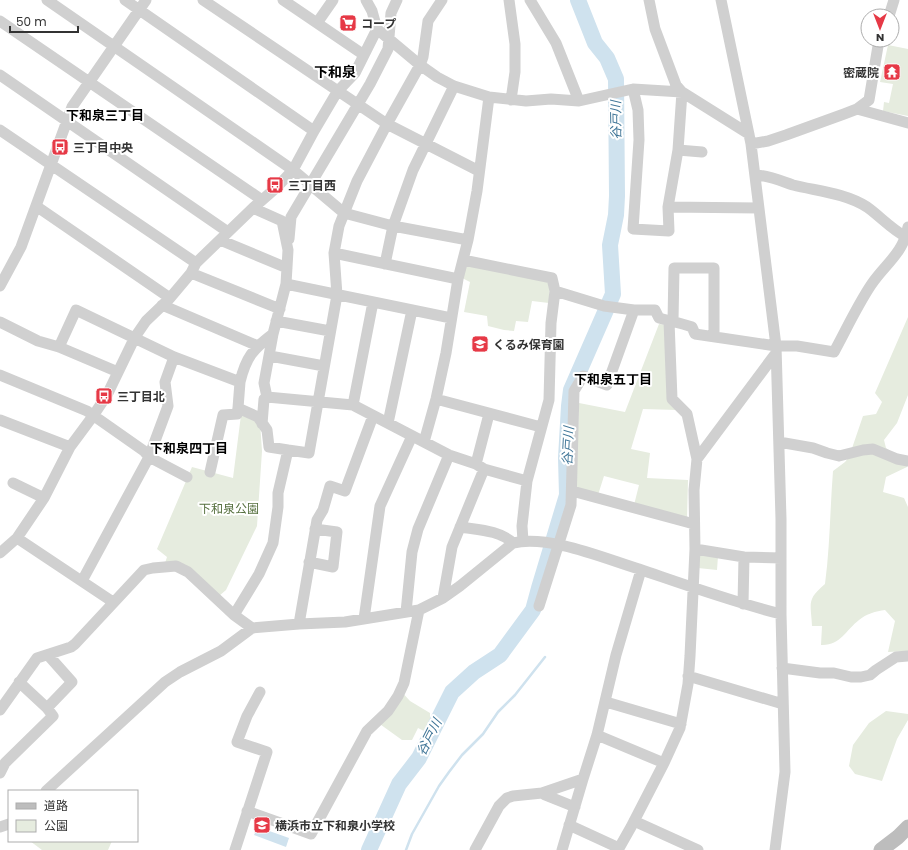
<svg xmlns="http://www.w3.org/2000/svg" width="908" height="850" viewBox="0 0 908 850" font-family="Poppins,'Noto Sans JP',sans-serif">
	<rect width="100%" height="100%" fill="#fff"/>
	<!-- green -->
	<path fill="#e6ecdf" d="M888,45L908,49V116L883,111L884,102L889,103L893,84L880,82Z
		M465,263L547,280L550,285L549,303L532,301L528,322L516,321L514,331L504,330L488,326L487,316L464,312L470,282L462,278Z
		M908,317V395L897,423L884,440L886,448L908,464L907,467L886,477L883,492L904,498L908,507V651L888,652L895,621L885,610C876,611 866,614 859,620C846,630 840,646 821,645L822,626H812C811,603 806,600 825,584C830,547 830,509 833,471L845,462L849,457L863,416L876,414L882,402L875,393Z
		M659,324L667,325L677,410L643,409L631,449L650,453L647,478L688,480L687,519L634,505L639,485L604,476L598,495L576,489L579,403L625,412Z
		M241,415L260,422L262,451L257,526L226,590L219,596L165,563L167,557L157,549L192,467L233,478Z
		M703,554L718,556L717,570L698,568L699,556Z
		M400,690L410,701L430,713V724L432,730L430,734L418,728L412,740H402L377,722Z
		M886,711L908,714V720L897,739L882,781L855,774L849,766L853,745L869,723Z
		M30,841H112L108,850H42Z"/>
	<!-- water -->
	<path fill="#cfe2ee" d="M258,827L289,838L286,847L254,835Z"/>
	<g fill="none" stroke-linecap="round" stroke-linejoin="round">
		<!-- stream -->
		<path stroke="#cfe2ee" stroke-width="2.5" d="M406,850L412,834L439,786L449,772L462,755L483,734L498,712L515,695L545,657"/>
		<!-- river -->
		<path stroke="#cfe2ee" stroke-width="16" d="M369,850L399,784L419,758L452,692L474,672L500,655L533,610L539,588L567,495L566,458L569,406L571,390L613,294L610,245L616,215L617,196L616,79L607,58L595,43L578,0"/>
		<!-- street -->
		<path stroke="#d0d0d0" stroke-width="11" d="M47,0L293,170L344,213L393,226L468,240
			M125,0L314,131
			M203,0L387,124L479,171
			M283,0L364,55
			M366,0L372,11L377,29L420,65L437,77L454,86L489,97L526,101L551,99L579,101L633,89L682,92L749,134
			M509,0L515,44V72L511,100
			M530,0L556,43L579,101
			M721,0L751,144L776,346L781,519V614L785,772L775,850
			M889,16L894,0
			M0,21L262,200
			M317,23L333,0
			M0,75L228,232
			M633,89L638,110L639,140L633,229L669,231L668,207L678,150L682,92L676,85L655,29L649,0
			M857,109L908,123
			M0,130L196,263
			M751,144L768,141L786,135L844,114L857,109L869,100L879,40
			M678,150L702,152
			M755,175C768,175 781,181 793,185C817,191 845,193 867,207C881,217 892,230 908,238
			M36,206L170,298
			M668,207L759,208
			M253,208L282,221L288,250L286,284L273,334L264,383L267,397L353,405L449,455L476,464L484,469L527,481
			M289,239L291,217L370,84L388,49L391,13L397,0
			M220,240L287,268
			M334,253L458,279
			M463,260L552,278L555,291L551,323L549,400L527,481L522,526L523,541
			M385,264L393,226L413,170L454,86
			M191,273L280,309
			M286,284L451,318
			M0,286L21,247L72,107L146,0
			M555,291L604,306L634,310H655L659,318C670,321 681,323 692,327L695,334L776,346H797L834,352C846,330 857,306 871,285C885,264 903,254 908,227
			M162,305L258,346
			M276,321L330,331
			M669,321L672,399L687,414L697,459
			M673,321L674,268H714V336
			M0,322L38,341L59,347L118,372
			M59,347L76,310L174,357L240,382C246,357 253,349 273,334
			M270,356L324,366
			M0,375L87,411L144,451L149,457L187,477
			M240,382L238,408L258,417L267,430L269,447L288,450
			M436,399L541,427
			M353,405L373,302
			M0,420L70,447
			M388,423L412,310
			M262,424L264,399L267,397
			M424,442L436,399L446,353L458,279L468,240L477,191L489,97
			M779,442L813,448L827,453L839,456L863,450L873,449L897,459L908,461
			M476,464L489,414
			M210,472L223,415L237,414L238,408
			M13,483L44,498
			M572,491L694,524
			M460,527C478,530 499,530 513,543
			M17,538L113,602
			M695,549L744,557L781,558
			M0,553L17,538L44,498L70,447L93,416L107,395L135,337L146,321L170,298L191,273L196,263L253,208L277,187L293,170L314,131L337,92L355,73L377,29
			M309,562L333,567L337,532L315,529
			M82,581L149,457L168,406L165,382L174,357
			M443,598L452,547L484,469
			M743,604L744,557
			M539,606L571,505L574,391L583,376L607,385L634,310
			M406,612L412,552L418,529L449,455
			M234,615L259,574L273,543L278,507V493L288,450L309,453L337,295L334,253L339,226L357,181L387,124L420,65L423,57L428,21L442,0
			M364,619L380,506L412,436
			M299,624L317,520L323,510L330,486L345,491L373,416
			M782,668L820,673H834L851,677H861L870,675L876,670L896,657L908,656
			M688,676L783,704
			M606,702L681,724
			M47,708L72,682L48,655
			M0,710L37,658L71,647L75,644L144,570L153,568L176,566L188,572L234,615L252,628
			M597,735L664,763
			M0,773L5,763L53,716L47,708L19,682
			M46,791L165,682L180,672L221,651L252,628L299,624L345,622L419,610L443,598L460,586L513,543C550,535 603,558 639,569C686,585 733,602 781,614
			M542,793L545,795L575,807
			M247,811L311,834L367,731L388,711L398,696L404,683L419,610
			M634,821L698,850
			M569,825L619,848
			M0,827L9,824
			M235,850L267,752L237,742L247,716L260,692
			M475,850L499,806L507,798L513,796L542,793L583,779
			M562,850L583,779L597,735L616,655L641,570
			M618,850L631,827L664,763L680,728L688,684L690,656L695,549L694,490L697,459L776,353"/>
		<!-- secondary -->
		<path stroke="#bdbdbd" stroke-width="15" d="M881,850L898,837L908,827"/>
	</g>
	<!-- icons -->
	<defs>
		<g id="supermarket-square" transform="scale(0.9)"><rect x="-9" y="-9" width="18" height="18" rx="4" fill="#e63946" stroke="#fff"/><path d="M-6-5.5h2.5l.6 2H6L4.5 2H-2.5L-4.4-4H-6ZM-1.5 3.2a1.3 1.3 0 1 0 .1 0ZM3 3.2a1.3 1.3 0 1 0 .1 0Z" fill="#fff"/></g>
		<g id="temple-square" transform="scale(0.9)"><rect x="-9" y="-9" width="18" height="18" rx="4" fill="#e63946" stroke="#fff"/><path d="M0-6L5-2H3V0L6.5 2.5H4V6H1.5V3h-3V6H-4V2.5H-6.5L-3 0V-2H-5Z" fill="#fff"/></g>
		<g id="bus-square" transform="scale(0.9)"><rect x="-9" y="-9" width="18" height="18" rx="4" fill="#e63946" stroke="#fff"/><path d="M-5-6H5V4H4V6H2V4H-2V6H-4V4H-5ZM-3.5-4V0h7V-4ZM-3.5 1.2v1.5H-2V1.2ZM2 1.2v1.5H3.5V1.2Z" fill="#fff"/></g>
		<g id="school-square" transform="scale(0.9)"><rect x="-9" y="-9" width="18" height="18" rx="4" fill="#e63946" stroke="#fff"/><path d="M0-5L7-2L0 1L-7-2ZM-4 1L0 2.5L4 1V4Q0 6-4 4Z" fill="#fff"/></g>
	</defs>
	<g fill-rule="evenodd">
		<use href="#supermarket-square" x="348" y="23"/>
		<use href="#temple-square" x="892" y="72"/>
		<use href="#bus-square" x="60" y="147"/>
		<use href="#bus-square" x="275" y="185"/>
		<use href="#school-square" x="480" y="344"/>
		<use href="#bus-square" x="104" y="396"/>
		<use href="#school-square" x="262" y="825"/>
	</g>
	<g text-anchor="middle" dominant-baseline="central" stroke-width="4" stroke-linejoin="round" paint-order="stroke">
		<!-- poi labels -->
		<g font-size="12" font-weight="bold" fill="#333" stroke="#fff" text-anchor="start">
			<text x="361" y="23">コープ</text>
			<text x="879" y="72" text-anchor="end">密蔵院</text>
			<text x="73" y="147">三丁目中央</text>
			<text x="288" y="185">三丁目西</text>
			<text x="493" y="344">くるみ保育園</text>
			<text x="117" y="396">三丁目北</text>
			<text x="275" y="825">横浜市立下和泉小学校</text>
		</g>
		<!-- park labels -->
		<g font-size="12" fill="#56703f" stroke="#fff">
			<text x="229" y="508">下和泉公園</text>
		</g>
		<!-- neighbourhood labels -->
		<g font-size="13" font-weight="bold" fill="#000" stroke="#fff">
			<text x="105" y="115">下和泉三丁目</text>
			<text x="613" y="379">下和泉五丁目</text>
			<text x="189" y="448">下和泉四丁目</text>
		</g>
		<!-- water labels -->
		<g font-size="13" font-style="italic" fill="#3f7597" stroke="#fff">
			<text transform="translate(616 120) rotate(-91)">谷戸川</text>
			<text transform="translate(568 446) rotate(-87)">谷戸川</text>
			<text transform="translate(429 737) rotate(-63)">谷戸川</text>
		</g>
		<!-- quarter labels -->
		<g font-size="14" font-weight="bold" fill="#000" stroke="#fff">
			<text x="335" y="72">下和泉</text>
		</g>
	</g>
	<!-- legend -->
	<rect x="8" y="790" width="130" height="52" fill="#ffffff" stroke="#adadad"/>
	<rect x="16" y="803" width="20" height="6" fill="#bdbdbd" stroke="#adadad"/>
	<text x="44" y="810" font-size="12" fill="#333333">道路</text>
	<rect x="16" y="820" width="20" height="12" fill="#e6ecdf" stroke="#adadad"/>
	<text x="44" y="830" font-size="12" fill="#333333">公園</text>
	<!-- north arrow -->
	<g transform="translate(880 28) rotate(180)"><circle r="19" fill="#ffffff" stroke="#adadad"/>
	<path d="M0-3L7 15L0 10L-7 15Z" fill="#e63946"/>
	<text y="-6" font-size="11" font-weight="bold" text-anchor="middle" fill="#333333">N</text>
	</g>
	<!-- scale -->
	<path d="M10 26v6h68v-6" fill="none" stroke="#333333" stroke-width="2"/>
	<text x="16" y="26" font-size="12" fill="#333333" stroke="#ffffff" stroke-width="3" paint-order="stroke">50 m</text>
</svg>
